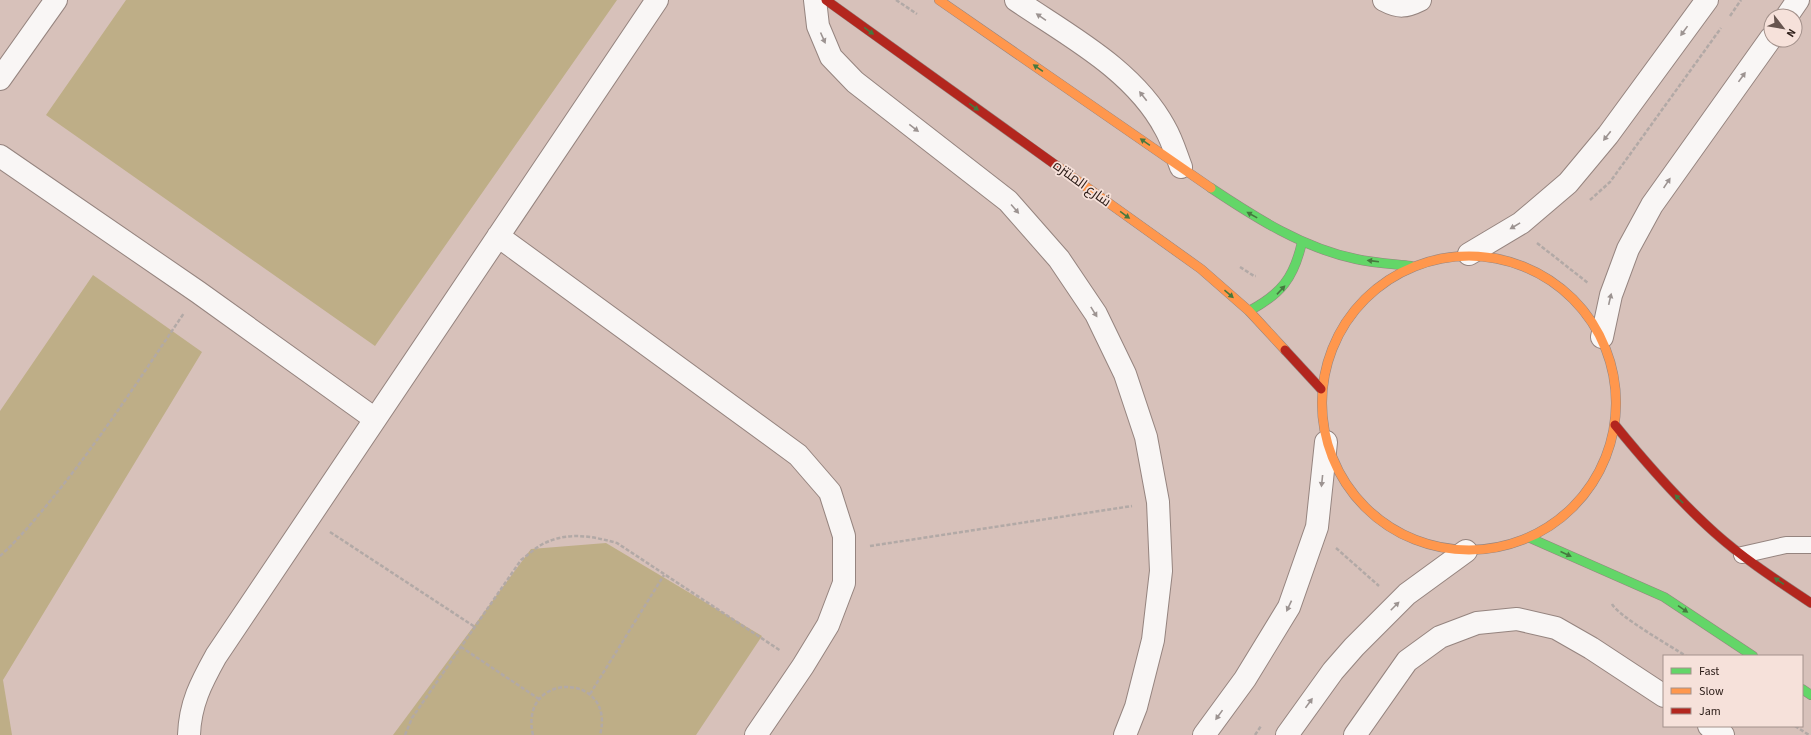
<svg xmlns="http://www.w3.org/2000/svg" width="1811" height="735" viewBox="0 0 1811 735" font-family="'Source Sans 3',Cairo,sans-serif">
	<rect width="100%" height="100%" fill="#d7c1ba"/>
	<!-- green -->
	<path fill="#beae87" d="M126,0H617L375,346L46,115Z
		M93,275L202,352L3,680L12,735H0V411Z
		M606,543L762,636L696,735H393L531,549Z"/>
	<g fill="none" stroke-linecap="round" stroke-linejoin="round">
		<!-- lane casing -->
		<g stroke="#95847f" stroke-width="18">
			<path id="lane" d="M1742,555L1786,545H1811"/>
		</g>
		<!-- street casing -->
		<g stroke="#95847f" stroke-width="24">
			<path id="street" d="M815,0L818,26L831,57L855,82L1008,201L1059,259L1096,314L1125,374L1146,437L1158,502L1161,571L1153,640L1136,707L1125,735
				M1016,0C1069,36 1134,70 1165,128C1172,140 1176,154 1181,167
				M1384,0C1399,8 1406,7 1420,0
				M1787,16L1798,0
				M0,79L56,0
				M0,156L198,292L375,419
				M498,236L798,455L830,492L844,536V583L828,625L803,666L756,735
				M1469,254L1521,223L1568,183L1608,135L1707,0
				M1602,337L1611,295L1628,249L1652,205L1771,38
				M1709,726L1723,735
				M189,735C190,704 201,683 216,656L657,0
				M1204,735L1245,679L1289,607L1317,527L1326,442
				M1287,735L1333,671L1354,647L1407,594L1466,551
				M1355,735L1407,661L1440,637L1477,623L1517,619L1556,628L1591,648L1664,696"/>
		</g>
		<!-- fast casing -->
		<g stroke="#95847f" stroke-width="10">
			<path id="fast" d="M1211,188C1256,218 1303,248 1356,259C1374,263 1393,264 1411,266
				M1249,311C1281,294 1294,278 1302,242
				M1530,538L1664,597L1753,656
				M1802,689L1811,695"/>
		</g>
		<!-- slow casing -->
		<g stroke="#95847f" stroke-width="10">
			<path id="slow" d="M939,0L1211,188
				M1057,166L1201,269L1249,311L1285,350
				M1322 403a147 147 0 1 1 294 0a147 147 0 1 1-294 0Z"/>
		</g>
		<!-- jam casing -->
		<g stroke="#95847f" stroke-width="10">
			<path id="jam" d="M826,0L1057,166
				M1285,350L1321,389
				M1615,425C1646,463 1678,500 1715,533C1744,559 1778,581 1811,603"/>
		</g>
		<!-- path -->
		<path stroke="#b2a9a6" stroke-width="2.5" stroke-dasharray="4 2" stroke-linecap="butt" d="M896,0L917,14
			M1730,16L1741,0
			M1590,200L1610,182L1721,28
			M1537,243L1588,283
			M1240,267L1254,276H1256
			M330,532L475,627
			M870,546L1132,506
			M1336,548L1379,586
			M0,556C20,538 38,516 55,495C102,437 142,375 184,313
			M1612,604C1618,616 1672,647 1686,656
			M461,647L539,699
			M590,694L664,575
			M1795,726L1809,735
			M405,735L412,718L521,560C528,555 534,549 541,545C566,531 592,536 617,543L781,651
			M533,735C518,670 617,672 600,735
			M1255,735L1261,726"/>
		<!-- lane -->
		<use href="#lane" stroke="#f9f6f5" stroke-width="16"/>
		<!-- street -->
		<use href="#street" stroke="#f9f6f5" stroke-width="22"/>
		<!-- fast -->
		<use href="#fast" stroke="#63d668" stroke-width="9"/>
		<!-- slow -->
		<use href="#slow" stroke="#ff974d" stroke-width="9"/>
		<!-- jam -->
		<use href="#jam" stroke="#b3261e" stroke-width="9"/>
	</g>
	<!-- one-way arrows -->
	<defs><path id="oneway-solid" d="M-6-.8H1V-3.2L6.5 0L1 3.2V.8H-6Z"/></defs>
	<g fill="#9c9391">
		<use href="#oneway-solid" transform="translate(1041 17) rotate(-146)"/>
		<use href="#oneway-solid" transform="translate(1684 31) rotate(126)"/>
		<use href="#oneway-solid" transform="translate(823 38) rotate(66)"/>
		<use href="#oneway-solid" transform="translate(1742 77) rotate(-54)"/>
		<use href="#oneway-solid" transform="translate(1143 96) rotate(-128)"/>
		<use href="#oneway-solid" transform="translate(914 128) rotate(38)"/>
		<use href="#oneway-solid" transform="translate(1607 136) rotate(128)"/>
		<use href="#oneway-solid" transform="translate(1667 183) rotate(-56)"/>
		<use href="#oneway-solid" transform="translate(1015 209) rotate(49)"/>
		<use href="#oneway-solid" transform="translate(1515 226) rotate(149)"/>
		<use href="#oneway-solid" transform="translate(1610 299) rotate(-77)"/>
		<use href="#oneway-solid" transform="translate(1094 312) rotate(58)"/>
		<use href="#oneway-solid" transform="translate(1322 481) rotate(96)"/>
		<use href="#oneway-solid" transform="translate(1289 606) rotate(115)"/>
		<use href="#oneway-solid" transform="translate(1395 606) rotate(-45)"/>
		<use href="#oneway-solid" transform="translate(1309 703) rotate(-54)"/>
		<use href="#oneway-solid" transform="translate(1219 715) rotate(126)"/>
	</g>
	<g fill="#46783f">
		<use href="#oneway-solid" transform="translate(869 31) rotate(36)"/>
		<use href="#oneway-solid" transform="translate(1038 68) rotate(-145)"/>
		<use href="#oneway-solid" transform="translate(974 107) rotate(36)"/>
		<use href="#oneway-solid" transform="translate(1145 142) rotate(-145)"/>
		<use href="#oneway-solid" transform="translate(1125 215) rotate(36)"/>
		<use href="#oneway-solid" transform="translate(1252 215) rotate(-151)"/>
		<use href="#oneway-solid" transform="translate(1373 261) rotate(-173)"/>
		<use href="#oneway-solid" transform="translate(1281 290) rotate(-47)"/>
		<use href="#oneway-solid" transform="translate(1229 294) rotate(41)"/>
		<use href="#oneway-solid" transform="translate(1679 499) rotate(-134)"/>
		<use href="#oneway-solid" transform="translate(1566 554) rotate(24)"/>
		<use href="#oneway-solid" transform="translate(1779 581) rotate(-145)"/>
		<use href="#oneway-solid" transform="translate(1683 609) rotate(34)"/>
	</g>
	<g text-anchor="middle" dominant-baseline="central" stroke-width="3.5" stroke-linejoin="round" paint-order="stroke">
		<!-- street labels -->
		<g font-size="14" fill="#2a1b16" stroke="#f6e1da">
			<text transform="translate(1082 184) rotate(36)">شارع المنتزه</text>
		</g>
	</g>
	<!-- legend -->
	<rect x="1663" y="655" width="140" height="72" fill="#f6e1da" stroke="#a4928c"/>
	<rect x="1671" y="668" width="20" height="6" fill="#63d668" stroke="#a4928c"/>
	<text x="1699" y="675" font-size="12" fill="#2a1b16">Fast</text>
	<rect x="1671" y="688" width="20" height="6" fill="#ff974d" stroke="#a4928c"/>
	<text x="1699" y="695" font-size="12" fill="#2a1b16">Slow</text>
	<rect x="1671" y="708" width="20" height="6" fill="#b3261e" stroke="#a4928c"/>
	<text x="1699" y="715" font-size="12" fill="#2a1b16">Jam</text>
	<!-- north arrow -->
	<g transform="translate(1783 28) rotate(121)"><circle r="19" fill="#f6e1da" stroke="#a4928c"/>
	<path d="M0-3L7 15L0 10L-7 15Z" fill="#67554f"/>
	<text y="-6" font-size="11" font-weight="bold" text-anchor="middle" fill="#2a1b16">N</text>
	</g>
</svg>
